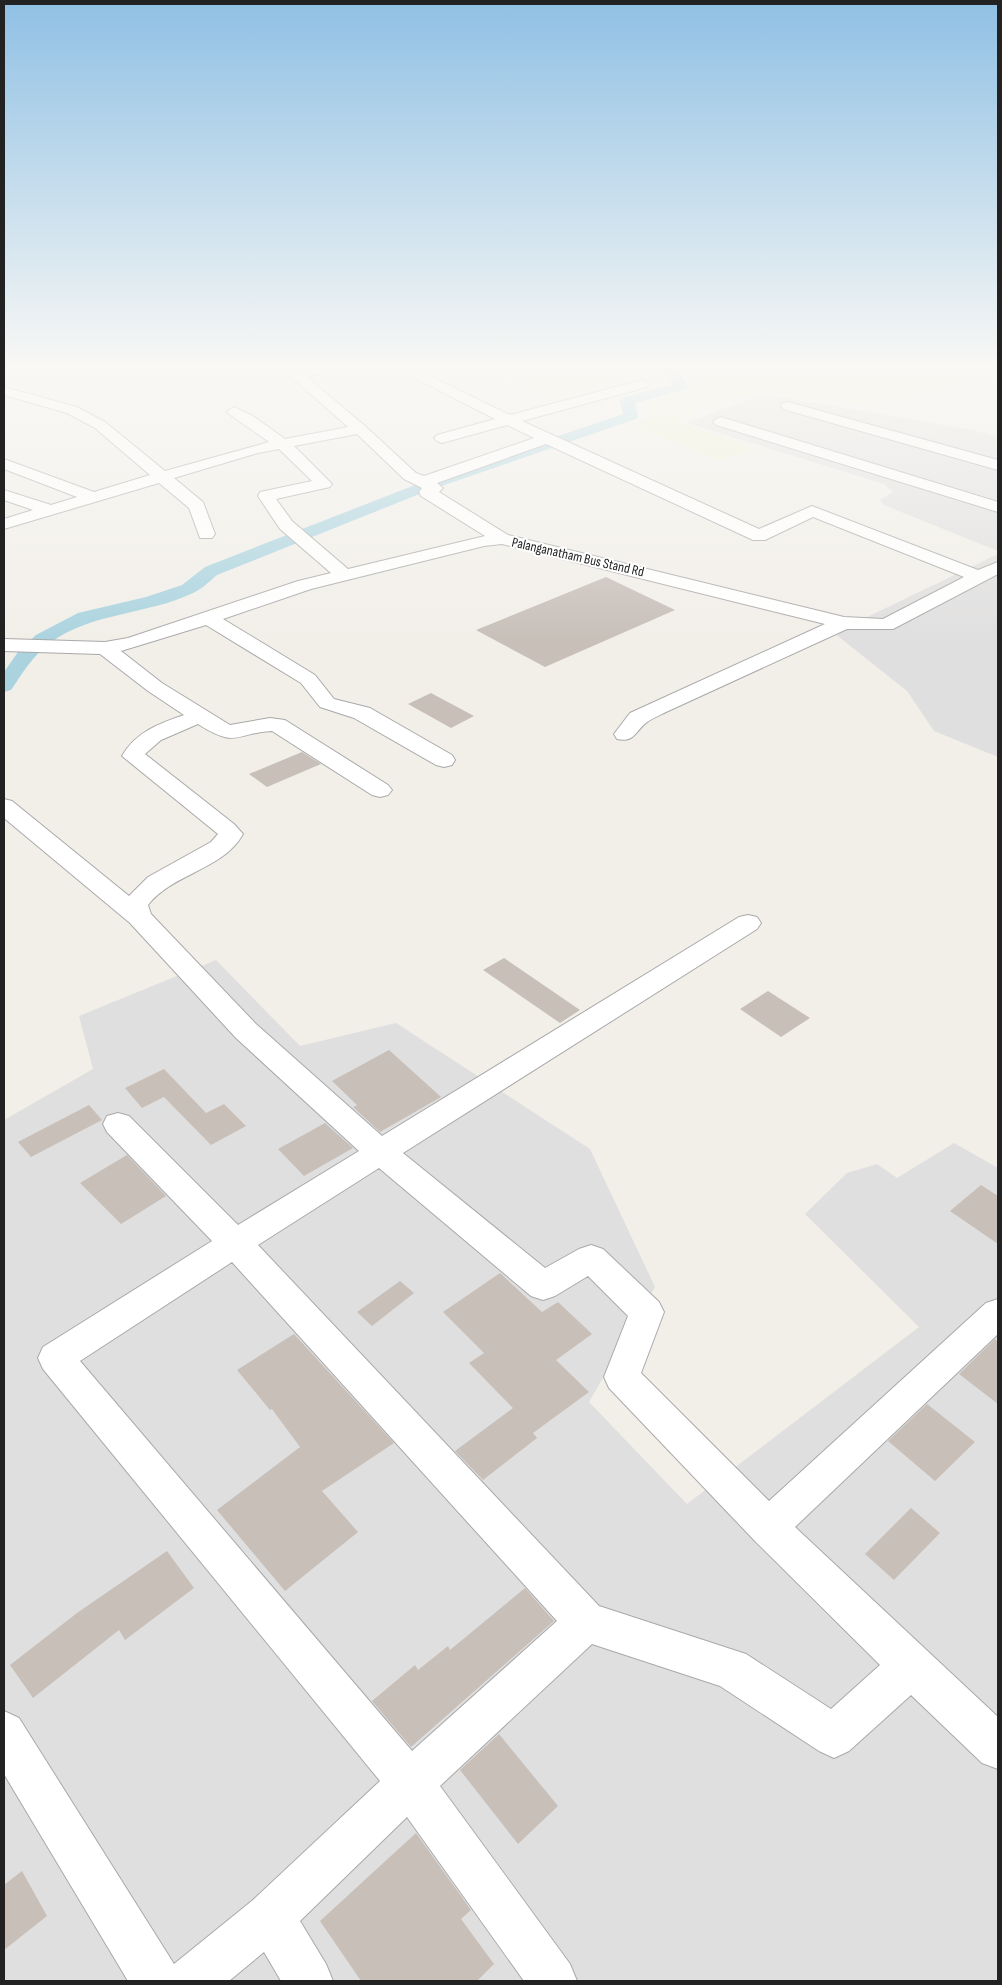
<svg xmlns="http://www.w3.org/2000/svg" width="1002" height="1985" viewBox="0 0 1002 1985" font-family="'Sofia Sans Condensed',sans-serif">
	<rect width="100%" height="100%" fill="#f2efe9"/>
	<!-- residential -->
	<path fill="#e0dfdf" d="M758,396L785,398L972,430L998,437V551L884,505L880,500L893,492L884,484L687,423Z
		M998,554V757L934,731L907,691L834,633Z
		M216,960L300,1046L396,1023L590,1149L655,1287L589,1402L687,1504L919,1327L805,1214L847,1173L877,1164L897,1178L954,1143L998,1168V1981H4V1120L93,1069L79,1016Z"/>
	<!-- farmland -->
	<path fill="#eef0d5" d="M481,365H653L562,399Z
		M689,365H998V374L860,404L775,392L725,397L678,421L758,450L719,460L630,425L649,417L644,403L696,388L686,367Z"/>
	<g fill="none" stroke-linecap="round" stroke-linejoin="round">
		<!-- canal -->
		<path fill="#aad3df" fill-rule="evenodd" d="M4,365H67L61,369L4,373Z
			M662,365H675L688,386L686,389L635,403L638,416L636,419L427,491L217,575C210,581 202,589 193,593C147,615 92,612 50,643C33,655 22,674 11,690L4,692V672L18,652L36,635L78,613L146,597L182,585L205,567L415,485L623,414L620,401L622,398L673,384Z"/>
	</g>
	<!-- building -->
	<path fill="#c7bfb8" d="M606,577L675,610L545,667L476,630Z
		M431,693L474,716L451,728L408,704Z
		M302,752L321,764L267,787L249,774Z
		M504,958L580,1010L560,1023L483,970Z
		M768,991L810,1018L781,1037L740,1009Z
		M389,1050L441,1097L380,1132L353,1107L357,1105L332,1081Z
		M164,1069L206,1113L224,1104L246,1126L211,1145L164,1097L142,1108L125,1088Z
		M89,1105L102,1120L31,1157L18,1142Z
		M325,1123L353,1148L304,1176L278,1149Z
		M127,1155L166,1196L121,1224L80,1183Z
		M981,1185L998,1196V1244L950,1211Z
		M500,1273L542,1312L558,1302L592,1334L556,1360L589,1392L533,1433L537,1438L483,1480L455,1451L513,1408L469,1363L484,1353L443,1312Z
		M400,1281L414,1293L372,1326L357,1312Z
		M294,1334L394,1443L322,1491L358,1532L285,1591L217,1510L300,1447L272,1409L270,1410L237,1370Z
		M995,1339L998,1342V1404L959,1374Z
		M927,1404L975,1442L935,1481L888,1441Z
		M911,1508L940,1533L894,1580L865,1554Z
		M167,1551L194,1588L125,1640L119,1630L33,1698L10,1665L77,1613Z
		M525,1588L554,1621L411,1747L372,1701L415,1665L418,1670L448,1646L450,1650Z
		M499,1734L558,1806L518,1844L460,1770Z
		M416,1833L471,1910L461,1919L494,1964L477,1981H361L320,1921Z
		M22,1871L47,1916L4,1950V1885Z"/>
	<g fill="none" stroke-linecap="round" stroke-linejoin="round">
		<!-- minor casing -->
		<g stroke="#a9a9a9" stroke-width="2">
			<path id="minor" d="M319,365H345L343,368L307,377L365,426L416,473L424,476L534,438L507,425L442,443L437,441L434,438L437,435L495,419L389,365H407L510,415L642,380L649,384L647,387L522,421L759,529L812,506L978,570L998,562V574L893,629H847L666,712C660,715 653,718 647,722C635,731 635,743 617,739L614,734L630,713L825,624L502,544L484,546L311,589L223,619L315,675L334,699L370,708L452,755L455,760L452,765L444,767L436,765L354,718L320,707L301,683L206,625L121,651L162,683L230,725L270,718L285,720L388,785L392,790L388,795L380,797L372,795L272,731C235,733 237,749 198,724L161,740L145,754L234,824L243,834C223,870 173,873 148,905L151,914L256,1024L382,1136L739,917L748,915L757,917L761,923L757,929L403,1153L545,1268L579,1249L591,1245L603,1249L659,1302L664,1312L641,1373L769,1501L986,1303L998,1299V1334L795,1527L998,1717V1769L982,1763L911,1695L849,1751L834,1758L819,1751L720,1686L592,1644L440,1786L570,1964L577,1981H524L407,1817L300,1921L326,1964L333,1981H281L264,1952L229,1981H128L4,1774V1711L19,1718L174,1964L253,1900L380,1781L43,1369L38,1358L43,1347L212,1241L107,1132L103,1124L107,1116L118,1113L129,1116L238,1225L359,1151L236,1038L130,923L4,818V799L12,801L129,896L148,877L211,842L218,834L122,756C136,732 158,724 184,715L148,691L100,654L4,651V639L105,642L128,638L298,581L331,573L280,529L258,496L260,492L312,481L279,449L258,453L174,478L203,502L215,534L212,538H200L189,508L159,483L4,529V519L33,510L4,500V490L51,505L77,497L4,469V459L94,492L150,475L95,428L67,413L4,395V387L77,407L105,422L165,471L269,442L229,414L227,411L234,407L253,416L285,439L348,427L289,375L291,372ZM357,434L404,479L422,488L419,492L421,496L485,536L348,569L292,521L276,499L330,487L332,484L294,446ZM546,444L753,540H765L813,517L964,577L883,619L844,617L508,535L439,492L443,488L437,483ZM379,1168L531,1296L543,1300L555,1296L588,1276L628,1316L604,1377L609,1388L754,1540L880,1665L831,1709L746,1654L599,1606L258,1245ZM232,1262L557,1621L412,1751L80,1361Z
				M788,402L998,460V470L783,409L781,406L783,403Z
				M721,417L998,502V512L716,425L713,422L716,419Z"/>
		</g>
		<!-- minor -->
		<use href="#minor" fill="#fff" fill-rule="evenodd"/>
	</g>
	<!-- sky -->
	<linearGradient id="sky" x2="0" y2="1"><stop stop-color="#8fc0e4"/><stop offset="0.57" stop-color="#f9f8f5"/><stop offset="1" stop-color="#f9f8f5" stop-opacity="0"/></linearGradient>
	<rect width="1002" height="643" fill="url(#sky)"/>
	<g text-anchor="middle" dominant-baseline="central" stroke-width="4" stroke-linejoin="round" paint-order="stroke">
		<!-- far-street labels -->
		<g font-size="14" fill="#222" stroke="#fff">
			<text transform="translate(578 557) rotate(13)">Palanganatham Bus Stand Rd</text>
		</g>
	</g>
	<!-- border -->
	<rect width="1002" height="1985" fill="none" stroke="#222222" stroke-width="10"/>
</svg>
